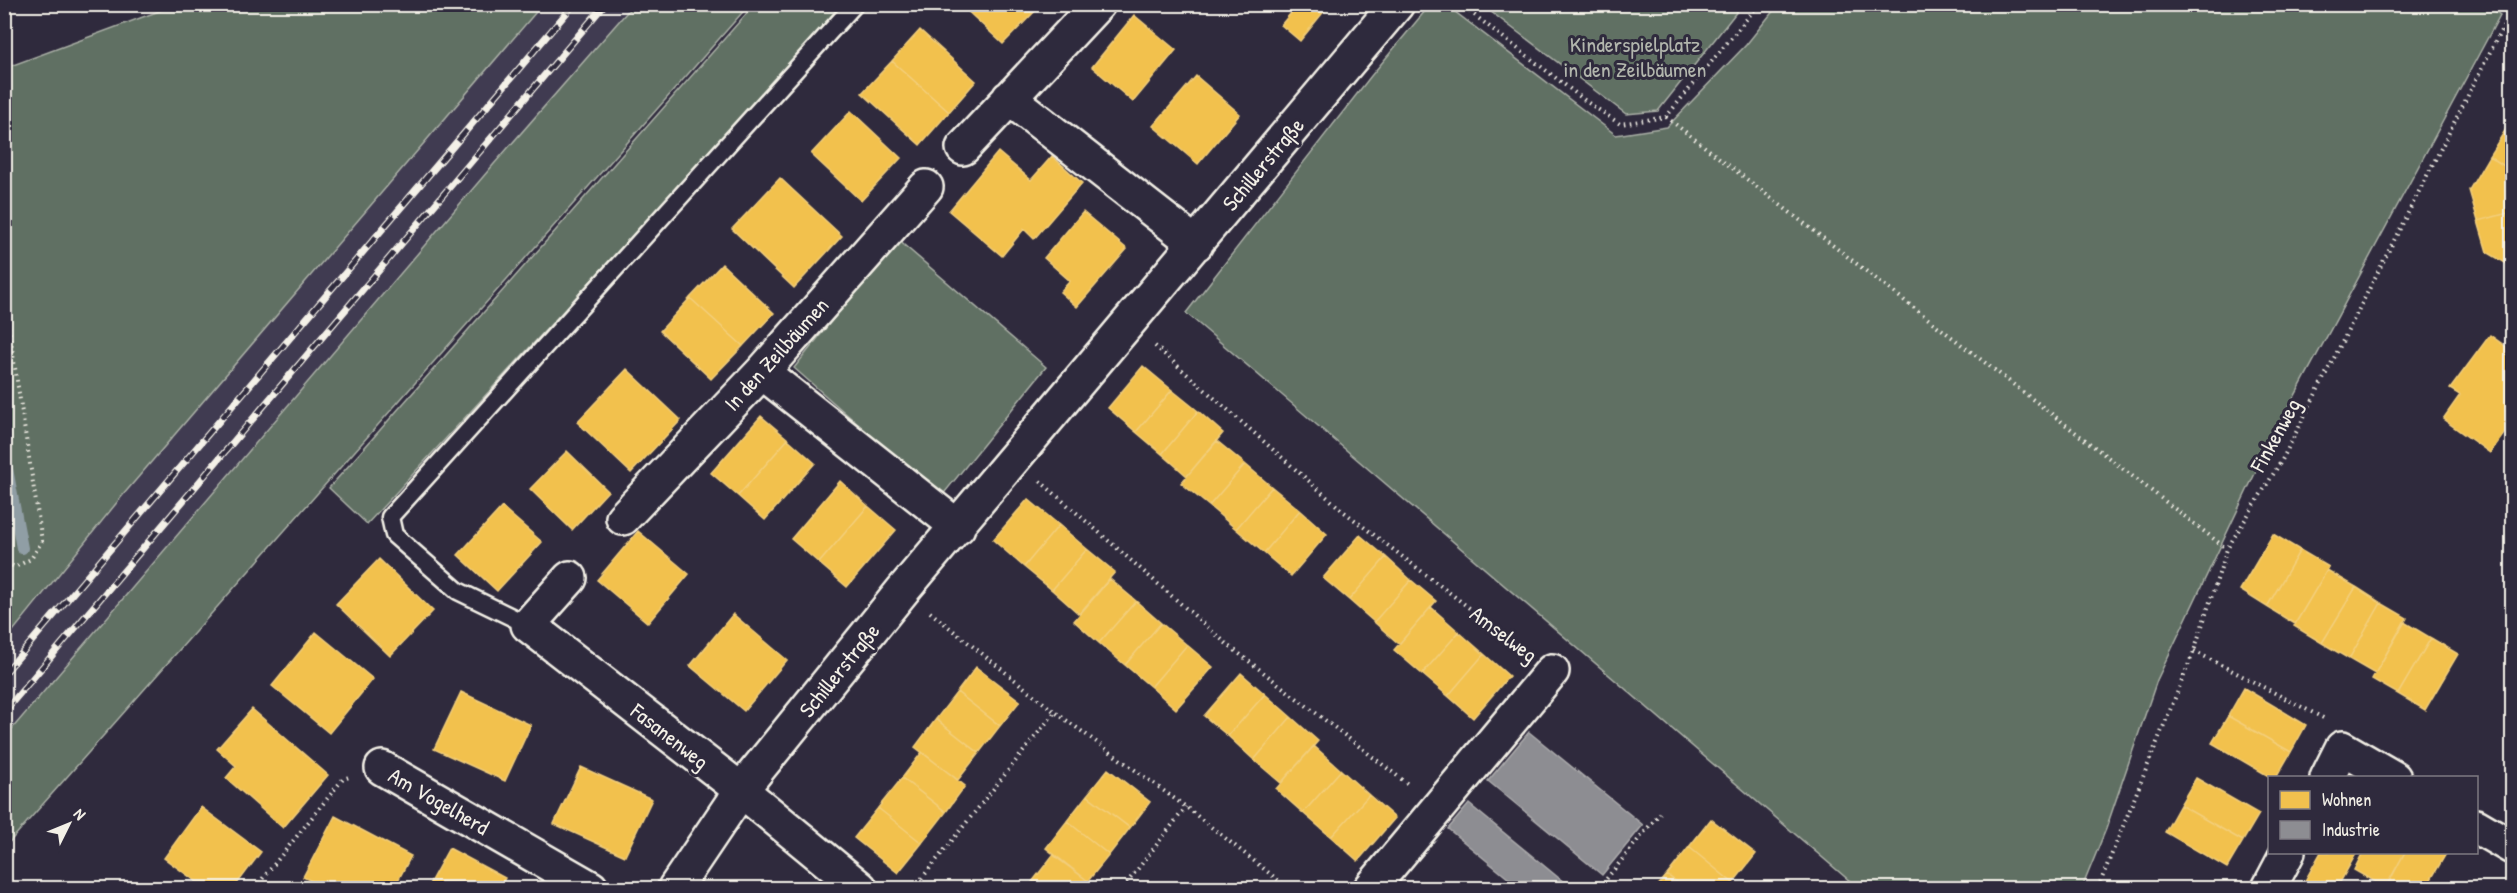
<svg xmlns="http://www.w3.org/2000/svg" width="2517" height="893" viewBox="0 0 2517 893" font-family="'Patrick Hand',sans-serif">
	<rect width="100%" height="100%" fill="#2f2a3d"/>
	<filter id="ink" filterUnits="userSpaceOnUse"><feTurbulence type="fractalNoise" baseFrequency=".0167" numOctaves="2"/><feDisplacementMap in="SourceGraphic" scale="12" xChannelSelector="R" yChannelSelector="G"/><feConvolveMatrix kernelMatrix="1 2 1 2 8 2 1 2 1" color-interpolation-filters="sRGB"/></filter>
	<g filter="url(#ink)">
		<!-- built -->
		<path fill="#413b51" d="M542,5H634L494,164L5,737V641L123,495Z"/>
		<!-- green -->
		<path fill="#616f64" stroke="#aab0a6" stroke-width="1.5" d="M178,4L542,5L123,495L5,641V68Z
			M634,4L749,5L5,847V737L494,164Z
			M754,5H845L367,524L329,488Z
			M1482,5H1742L1658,111L1626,114Z
			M2487,5L2500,15L2269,444L2157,680L2106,829L2082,888H1858L1186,313L1371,76L1430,5H1446L1616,135L1667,127L1746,45L1778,5Z
			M897,239L1046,367L941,497L794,368Z"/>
		<!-- homes -->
		<path fill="#f2c14e" stroke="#f3cf7c" stroke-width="1.5" d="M960,4H1034L1038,8L1003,44Z
			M1281,4H1330L1300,41L1281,25L1291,13Z
			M1134,15L1176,50L1133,102L1092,67Z
			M920,30L976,81L949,112L892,61Z
			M892,61L949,112L920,145L862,93Z
			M1196,76L1240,114L1198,164L1153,126Z
			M851,111L901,158L861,201L811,154Z
			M2508,126L2512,128V171L2489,156Z
			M998,152L1031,180L1052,156L1082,183L1034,239L1024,229L1002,256L949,211Z
			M2489,156L2512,171V212L2478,221L2469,190Z
			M780,178L842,236L794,288L732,229Z
			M1083,212L1127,249L1077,307L1060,292L1070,281L1044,258Z
			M2512,212V267L2487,252L2478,221Z
			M722,264L774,313L743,346L690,298Z
			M690,298L743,346L711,379L660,331Z
			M2490,335L2512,351V429L2509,427L2490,453L2443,419L2460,395L2450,389Z
			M1143,366L1172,390L1136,432L1108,408Z
			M627,369L681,420L631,473L577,422Z
			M1172,390L1198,411L1162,454L1136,432Z
			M1198,411L1223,433L1187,476L1162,454Z
			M761,416L788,439L738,496L711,473Z
			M788,439L815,463L765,520L738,496Z
			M1217,441L1245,464L1209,506L1181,483Z
			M567,451L608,491L572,530L530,489Z
			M1245,464L1272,487L1236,529L1209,506Z
			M840,481L868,506L819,563L791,539Z
			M1272,487L1300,510L1264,553L1236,529Z
			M1028,499L1059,525L1024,567L993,540Z
			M868,506L896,530L847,587L819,563Z
			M502,507L542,542L497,591L458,555Z
			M1300,510L1327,534L1291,576L1264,553Z
			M1059,525L1087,549L1052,590L1024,567Z
			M638,531L689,574L648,623L597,580Z
			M2273,534L2300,550L2267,607L2240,590Z
			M1360,535L1386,557L1349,600L1323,578Z
			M1087,549L1115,572L1079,614L1052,590Z
			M2300,550L2329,567L2295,624L2267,607Z
			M1386,557L1411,580L1374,622L1349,600Z
			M379,559L433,611L390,656L336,604Z
			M2327,570L2356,587L2322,643L2294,626Z
			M1110,579L1136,601L1099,643L1074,621Z
			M1411,580L1436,601L1399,644L1374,622Z
			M2356,587L2381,603L2349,659L2322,643Z
			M1136,601L1161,623L1125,665L1099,643Z
			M2381,603L2407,618L2375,674L2349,659Z
			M1431,607L1459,632L1422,674L1394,650Z
			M733,614L787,660L744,711L690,666Z
			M2404,622L2431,638L2398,694L2372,679Z
			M1161,623L1187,645L1151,687L1125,665Z
			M316,632L373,679L329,733L272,686Z
			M1459,632L1484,654L1448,696L1422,674Z
			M2431,638L2458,654L2425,710L2398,694Z
			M1187,645L1213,667L1176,709L1151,687Z
			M1484,654L1509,676L1473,718L1448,696Z
			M976,667L1020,701L1000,726L957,692Z
			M1241,673L1265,694L1228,736L1204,716Z
			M2244,688L2306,725L2291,752L2228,716Z
			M461,692L531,725L505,781L434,749Z
			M957,692L1000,726L979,753L936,719Z
			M1265,694L1291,717L1254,760L1228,736Z
			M252,709L328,775L283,828L226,778L236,766L217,749Z
			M2228,716L2291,752L2276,778H2272L2212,743Z
			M1291,717L1318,741L1281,783L1254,760Z
			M936,719L979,753L958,780L915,747Z
			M1314,746L1341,770L1303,813L1276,789Z
			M922,752L965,786L946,812L902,778Z
			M581,767L652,799L625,856L554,824Z
			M1108,769L1150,802L1130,828L1087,795Z
			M1341,770L1369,795L1331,837L1303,813Z
			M902,778L946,812L922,843L878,808Z
			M2196,778L2259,814L2243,841L2180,805Z
			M1087,795L1130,828L1109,855L1067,821Z
			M1369,795L1395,818L1358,861L1331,837Z
			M2180,805L2243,841L2227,868L2165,832Z
			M201,807L261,852L234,888H205L164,858Z
			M878,808L922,843L898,873L854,838Z
			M335,816L411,856L394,888H325L303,877Z
			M1711,819L1756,854L1733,883L1689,847Z
			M1067,821L1109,855L1088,881L1046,848Z
			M1689,847L1733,883L1729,888H1685L1667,875Z
			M449,848L505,878L500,888H427Z
			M2321,852H2357L2337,888H2301Z
			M2363,852H2405L2385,888L2354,870Z
			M2405,852H2447L2426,888H2386Z
			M1053,855L1088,881L1097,888H1041L1032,882Z
			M1667,875L1685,888H1656Z"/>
		<!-- industry -->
		<path fill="#8d8d92" stroke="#acabac" stroke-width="1.5" d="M1529,732L1643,825L1602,875L1488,781Z
			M1469,804L1571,888H1520L1448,829Z"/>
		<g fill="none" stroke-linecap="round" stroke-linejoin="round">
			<!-- stream -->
			<path stroke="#909ea5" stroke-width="12" d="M4,453L22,548"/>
			<!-- lane casing -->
			<g stroke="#f4f1e8" stroke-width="21">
				<path id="lane" d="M528,625L458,591L394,535L390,517L855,4"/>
			</g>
			<!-- street casing -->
			<g stroke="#f4f1e8" stroke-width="38">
				<path id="street" d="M1009,98L1196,244
					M963,148L1098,4
					M762,372L958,527
					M623,518L762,372L926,187
					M570,578L528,625L741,790L860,888
					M382,768L591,888
					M2327,778L2342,748L2394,778
					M2476,826L2512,847
					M675,888L741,790L903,590L1397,4
					M1371,888L1552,671
					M2269,888L2288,852"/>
			</g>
			<!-- path -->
			<path stroke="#f4f1e8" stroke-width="4" stroke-dasharray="1.5 4.5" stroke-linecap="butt" d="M1460,4L1587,102L1620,124L1666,117L1759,4
				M1666,117L2227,549
				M4,297L42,541L31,559L15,567L4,562
				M1155,346L1343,511L1524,650
				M1040,481L1228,645L1409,785
				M930,612L1055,712L1186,807L1288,888
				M2194,651L2325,719
				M255,888L343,779L349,777
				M914,888L1055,712
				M1123,888L1186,807
				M1599,888L1660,813
				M2098,888L2194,651L2227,549L2282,460L2512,9"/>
			<!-- lane -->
			<use href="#lane" stroke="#2f2a3d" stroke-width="16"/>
			<!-- street -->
			<use href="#street" stroke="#2f2a3d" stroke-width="33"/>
			<!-- rail casing -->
			<g stroke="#f4f1e8" stroke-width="7">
				<path id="rail" d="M4,674L574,4
					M4,712L605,4"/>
			</g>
			<!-- rail -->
			<use href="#rail" stroke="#2f2a3d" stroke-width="4.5" stroke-dasharray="14" stroke-linecap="butt"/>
		</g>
	</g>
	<g text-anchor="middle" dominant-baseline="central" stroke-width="6" stroke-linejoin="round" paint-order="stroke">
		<!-- park labels -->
		<g font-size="22" fill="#b2b6ad" stroke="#2f2a3d">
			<text x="1635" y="44">Kinderspielplatz<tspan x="1635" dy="25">in den Zeilbäumen</tspan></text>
		</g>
		<!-- street labels -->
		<g font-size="22" fill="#f4f1e8" stroke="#2f2a3d">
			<text transform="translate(1263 164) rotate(-50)">Schillerstraße</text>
			<text transform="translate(776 354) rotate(-48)">In den Zeilbäumen</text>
			<text transform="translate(2275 435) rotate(-61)">Finkenweg</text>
			<text transform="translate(1504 634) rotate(37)">Amselweg</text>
			<text transform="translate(839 670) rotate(-51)">Schillerstraße</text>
			<text transform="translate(670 736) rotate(38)">Fasanenweg</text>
			<text transform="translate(439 801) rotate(30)">Am Vogelherd</text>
		</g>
	</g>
	<!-- margin -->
	<rect width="2517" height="893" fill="none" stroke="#2f2a3d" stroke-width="24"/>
	<rect x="12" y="12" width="2493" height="869" fill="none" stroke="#f4f1e8" stroke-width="2" filter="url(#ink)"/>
	<!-- legend -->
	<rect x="2268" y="776" width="210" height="78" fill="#2f2a3d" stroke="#7e7a81" stroke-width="1.5"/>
	<rect x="2280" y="791" width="30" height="18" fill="#f2c14e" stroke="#7e7a81" stroke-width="1.5"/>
	<text x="2322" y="806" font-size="18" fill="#f4f1e8">Wohnen</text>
	<rect x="2280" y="821" width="30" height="18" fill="#8d8d92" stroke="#7e7a81" stroke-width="1.5"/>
	<text x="2322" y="836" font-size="18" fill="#f4f1e8">Industrie</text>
	<!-- north arrow -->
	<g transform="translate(69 824) rotate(47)" stroke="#2f2a3d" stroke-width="4.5" paint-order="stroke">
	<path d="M0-4.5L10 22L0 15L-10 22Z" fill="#f4f1e8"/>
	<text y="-9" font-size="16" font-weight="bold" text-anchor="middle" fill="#f4f1e8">N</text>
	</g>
</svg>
